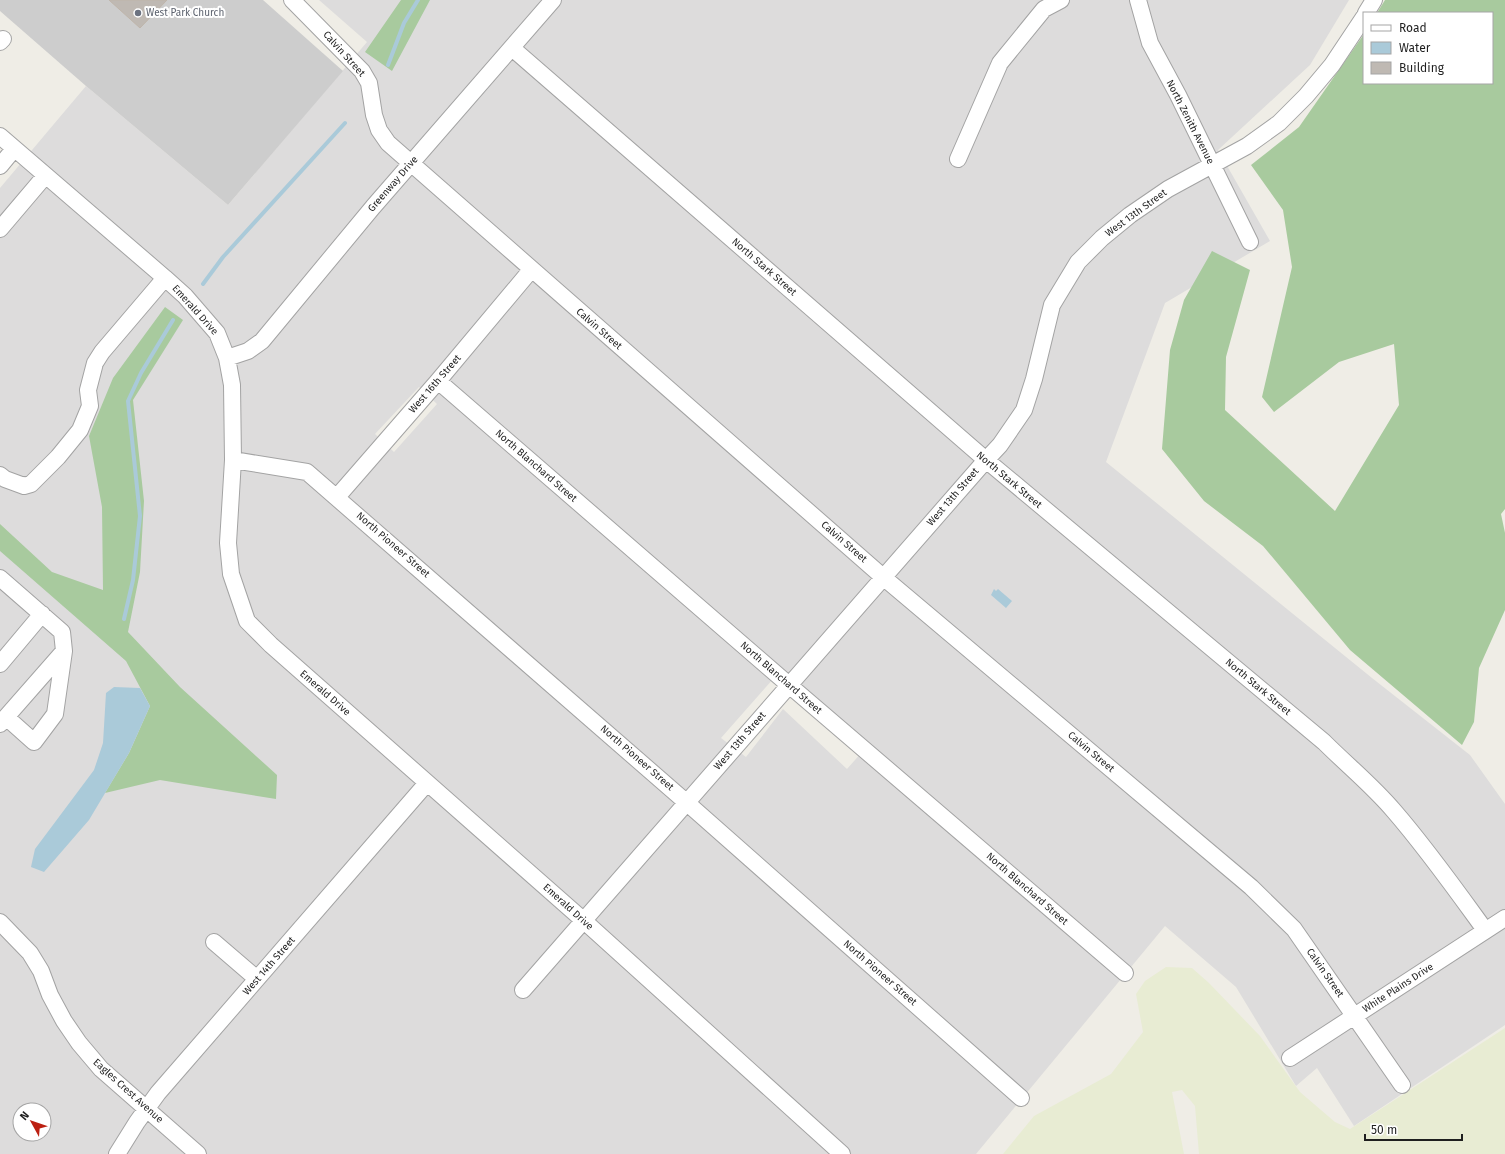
<svg xmlns="http://www.w3.org/2000/svg" width="1505" height="1154" viewBox="0 0 1505 1154" font-family="'Fira Sans',sans-serif">
	<rect width="100%" height="100%" fill="#efede6"/>
	<!-- residential -->
	<path fill="#dddcdc" fill-rule="evenodd" d="M319,0H1349L1310,65L1218,150L1270,241L1165,303L1106,462L1372,678L1470,755L1505,804V1025L1354,1126L1317,1068L1296,1086L1236,987L1165,926L976,1154H0V188L86,86L228,205L367,42ZM419,387L437,404L394,452L375,434ZM781,670L870,743L847,769L783,709L746,757L721,738ZM20,1110H44V1134H20Z"/>
	<!-- religious -->
	<path fill="#cdcdcd" d="M0,0H263L343,71L228,205L86,86L0,11Z"/>
	<!-- farmland -->
	<path fill="#e8ecd3" d="M1166,967L1192,968L1209,983L1260,1036L1300,1092L1335,1122L1350,1129L1505,1028V1154H1199L1195,1106L1182,1090L1172,1092L1184,1154H1003L1034,1116L1111,1074L1143,1032L1136,994L1145,981Z"/>
	<!-- forest -->
	<path fill="#a8ca9e" d="M401,0H430L392,71L365,52Z
		M1385,0H1505V509L1501,514L1505,533V610L1479,668L1474,722L1462,745L1350,650L1263,546L1204,501L1162,449L1170,350L1184,300L1212,251L1250,270L1226,357L1225,410L1335,511L1399,405L1394,344L1339,362L1274,412L1262,397L1292,267L1283,210L1251,165L1299,127L1364,34V83H1492V13H1377Z
		M165,307L183,320L133,400L144,501L140,572L128,632L180,687L277,775L276,799L160,780L105,793L129,753L150,706L126,661L0,551V524L52,572L103,590L102,507L89,436L113,378Z"/>
	<!-- water -->
	<path fill="#aacad9" d="M994,589L996,591L998,589L1012,601L1006,608L991,595Z
		M114,687L140,688L150,706L129,753L89,820L44,872L31,867L35,849L94,770L103,743L106,693Z"/>
	<g fill="none" stroke-linecap="round" stroke-linejoin="round">
		<!-- stream -->
		<path stroke="#aacad9" stroke-width="4" d="M388,65L404,23L418,0
			M203,284L223,257L345,123
			M124,619L133,580L140,516L128,401L141,373L173,320"/>
	</g>
	<!-- building -->
	<path fill="#bfb9b3" stroke="#bfb5aa" d="M109,0H167L140,28Z"/>
	<g fill="none" stroke-linecap="round" stroke-linejoin="round">
		<!-- minor casing -->
		<g stroke="#a3a3a3" stroke-width="18">
			<path id="minor" d="M292,0L362,71L369,83L374,115L379,130L388,143L883,577L1251,887L1294,929L1402,1085
				M1138,0L1150,43L1178,95L1250,242
				M1366,13L1374,0
				M0,42L3,39
				M512,48L986,460L1324,742C1347,765 1373,786 1394,811C1427,849 1456,890 1485,930
				M0,136L165,278L185,296L217,333L227,358L232,385L233,460L228,543L231,574L247,621L271,645L583,920L842,1154
				M958,159L1000,63L1044,9L1061,0
				M0,166L14,149
				M0,229L45,176
				M227,358L248,351L262,341L373,207L553,0
				M438,381L789,685L1125,973
				M233,460L307,472L686,802L1021,1098
				M0,475L5,479L24,486L31,484L58,457L80,430L90,406L88,390L95,363L102,352L165,278
				M337,497L438,381L531,270
				M0,578L62,632L64,651L0,724
				M0,664L42,614
				M6,717L34,742L55,714L64,651
				M0,922L30,953L41,971L50,995L64,1021L79,1043L101,1069L198,1154
				M214,942L257,979
				M523,990L986,460L1000,445L1024,410L1034,379L1052,305L1078,262L1102,238L1130,215L1168,189L1247,146L1279,123L1306,96L1332,65L1364,17
				M1290,1058L1505,918
				M117,1154L137,1122L158,1093L427,783"/>
		</g>
		<!-- minor -->
		<use href="#minor" stroke="#fff" stroke-width="16"/>
	</g>
	<!-- markers -->
	<circle fill="#6b7280" stroke="#fff" stroke-width="1.5" cx="138" cy="13" r="4"/>
	<g text-anchor="middle" dominant-baseline="central" stroke-width="4" stroke-linejoin="round" paint-order="stroke">
		<!-- worship labels -->
		<g font-size="10" fill="#5b616d" stroke="#fff" text-anchor="start">
			<text x="146" y="13">West Park Church</text>
		</g>
		<!-- street labels -->
		<g font-size="10" fill="#1f1f1f" stroke="#fff">
			<text transform="translate(344 54) rotate(48)">Calvin Street</text>
			<text transform="translate(1190 122) rotate(63)">North Zenith Avenue</text>
			<text transform="translate(393 184) rotate(-49)">Greenway Drive</text>
			<text transform="translate(1136 213) rotate(-36)">West 13th Street</text>
			<text transform="translate(764 267) rotate(41)">North Stark Street</text>
			<text transform="translate(195 310) rotate(48)">Emerald Drive</text>
			<text transform="translate(599 329) rotate(41)">Calvin Street</text>
			<text transform="translate(435 384) rotate(-49)">West 16th Street</text>
			<text transform="translate(536 466) rotate(41)">North Blanchard Street</text>
			<text transform="translate(1009 480) rotate(40)">North Stark Street</text>
			<text transform="translate(953 497) rotate(-49)">West 13th Street</text>
			<text transform="translate(844 542) rotate(41)">Calvin Street</text>
			<text transform="translate(393 545) rotate(41)">North Pioneer Street</text>
			<text transform="translate(781 678) rotate(41)">North Blanchard Street</text>
			<text transform="translate(1258 687) rotate(40)">North Stark Street</text>
			<text transform="translate(325 693) rotate(41)">Emerald Drive</text>
			<text transform="translate(740 741) rotate(-49)">West 13th Street</text>
			<text transform="translate(1091 752) rotate(40)">Calvin Street</text>
			<text transform="translate(637 758) rotate(41)">North Pioneer Street</text>
			<text transform="translate(1027 889) rotate(41)">North Blanchard Street</text>
			<text transform="translate(568 907) rotate(42)">Emerald Drive</text>
			<text transform="translate(269 966) rotate(-49)">West 14th Street</text>
			<text transform="translate(880 973) rotate(41)">North Pioneer Street</text>
			<text transform="translate(1325 973) rotate(55)">Calvin Street</text>
			<text transform="translate(1398 988) rotate(-33)">White Plains Drive</text>
			<text transform="translate(128 1091) rotate(42)">Eagles Crest Avenue</text>
		</g>
	</g>
	<!-- legend -->
	<rect x="1363" y="12" width="130" height="72" fill="#ffffff" stroke="#a5a5a5"/>
	<rect x="1371" y="25" width="20" height="6" fill="#ffffff" stroke="#a5a5a5"/>
	<text x="1399" y="32" font-size="12" fill="#1f1f1f">Road</text>
	<rect x="1371" y="42" width="20" height="12" fill="#aacad9" stroke="#a5a5a5"/>
	<text x="1399" y="52" font-size="12" fill="#1f1f1f">Water</text>
	<rect x="1371" y="62" width="20" height="12" fill="#bfb9b3" stroke="#a5a5a5"/>
	<text x="1399" y="72" font-size="12" fill="#1f1f1f">Building</text>
	<!-- north arrow -->
	<g transform="translate(32 1122) rotate(310)"><circle r="19" fill="#ffffff" stroke="#a5a5a5"/>
	<path d="M0-3L7 15L0 10L-7 15Z" fill="#bc2012"/>
	<text y="-6" font-size="11" font-weight="bold" text-anchor="middle" fill="#1f1f1f">N</text>
	</g>
	<!-- scale -->
	<path d="M1365 1134v6h97v-6" fill="none" stroke="#1f1f1f" stroke-width="2"/>
	<text x="1371" y="1134" font-size="12" fill="#1f1f1f" stroke="#ffffff" stroke-width="3" paint-order="stroke">50 m</text>
</svg>
